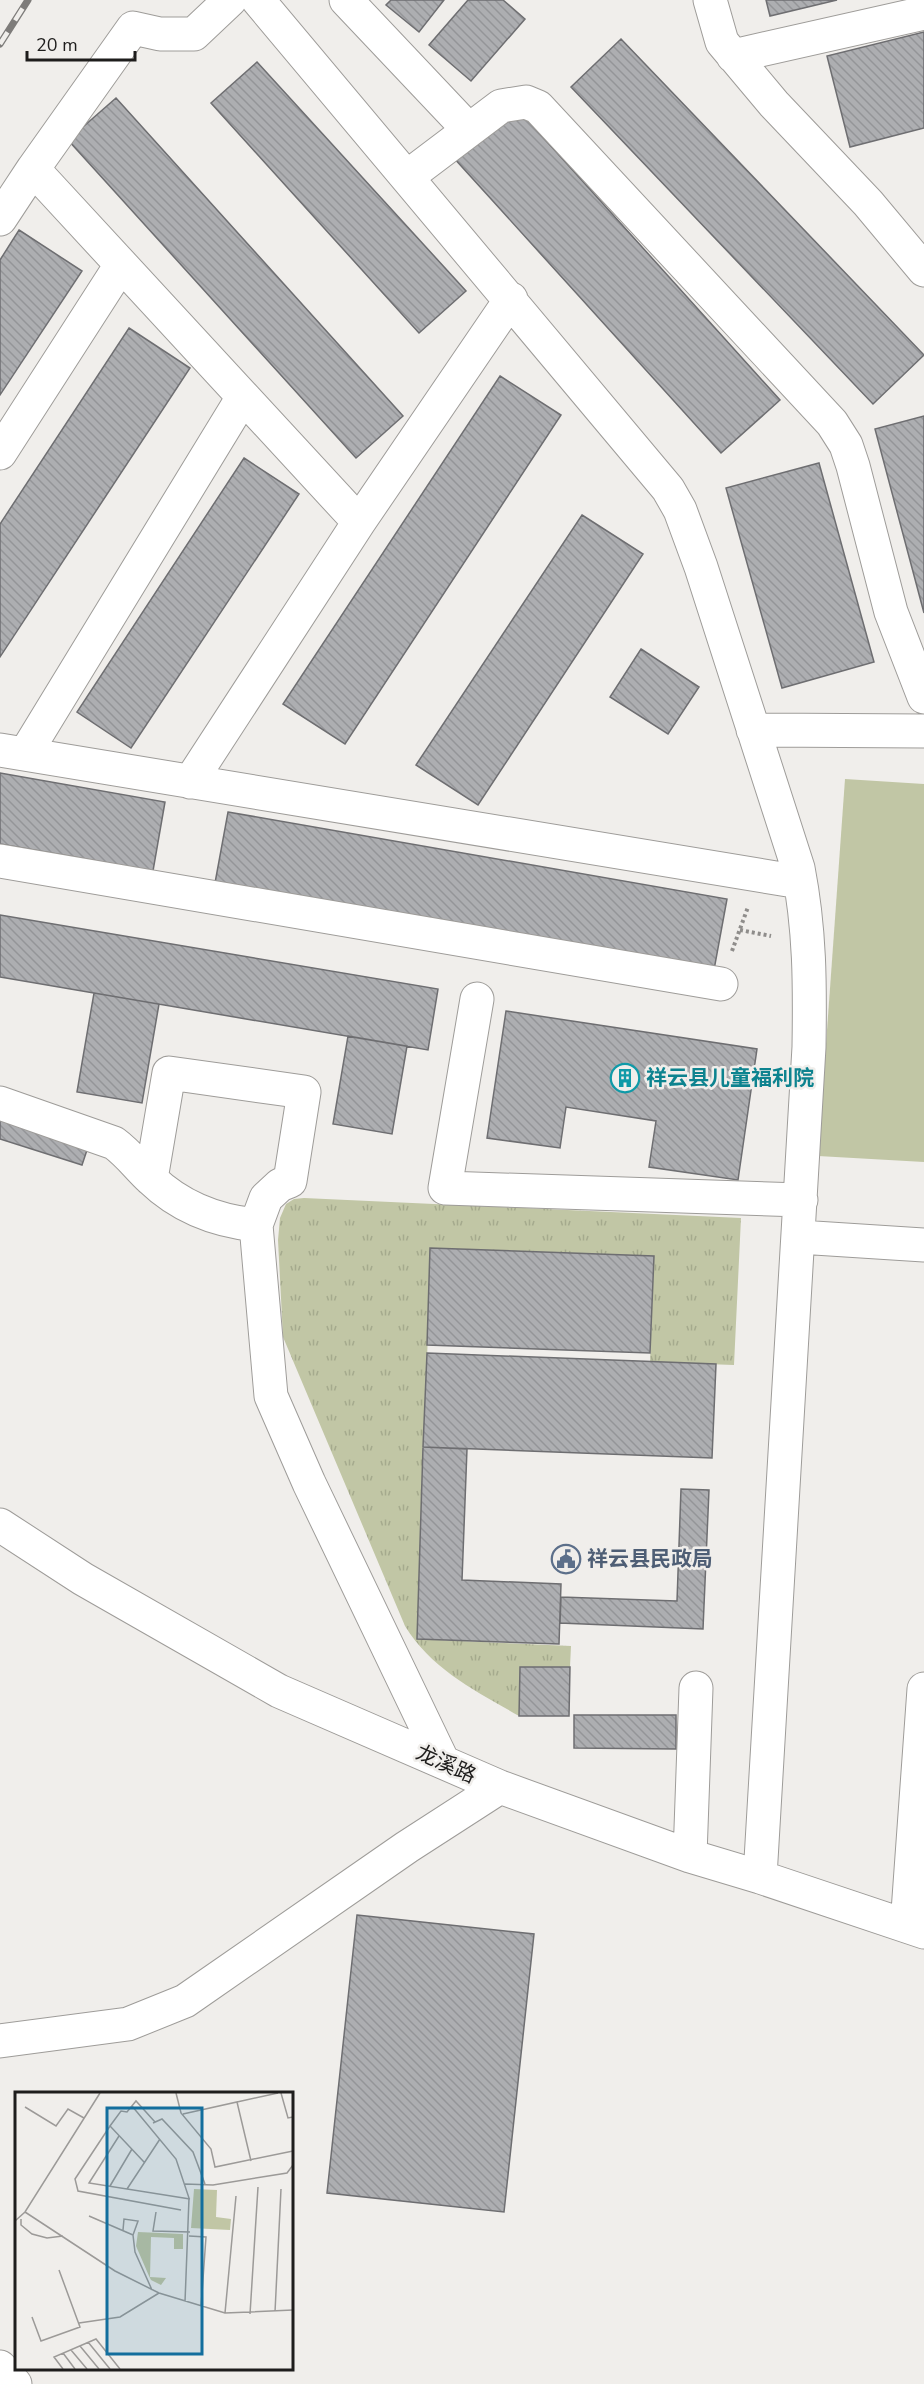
<svg xmlns="http://www.w3.org/2000/svg" width="924" height="2384" viewBox="0 0 924 2384" font-family="'Nunito Sans','Noto Sans SC',sans-serif">
	<defs>
		<pattern id="grass-tufts" width="24" height="20" patternUnits="userSpaceOnUse" patternTransform="scale(1.5)"><rect width="24" height="20" fill="#c1c6a5"/><path d="M3 7l-1-3M5 7V3M7 7l1-3M15 17l-1-3M17 17v-4M19 17l1-3" fill="none" stroke="#a5aa8d"/></pattern>
		<pattern id="building-back-hatch" width="6" height="6" patternUnits="userSpaceOnUse" patternTransform="scale(1.5)"><rect width="6" height="6" fill="#adaeb1"/><path d="M-1 5l2 2M0 0l6 6M5-1l2 2" fill="none" stroke="#949598"/></pattern>
	</defs>
	<rect width="100%" height="100%" fill="#f0eeeb"/>
	<!-- grass -->
	<path fill="url(#grass-tufts)" d="M304,1198L741,1218L734,1365L650,1362L654,1256L431,1248L417,1639L571,1646L570,1667H520L519,1716C476,1691 432,1670 405,1626L283,1337L278,1240L280,1218L286,1204L294,1199Z"/>
	<!-- pitch -->
	<path fill="#c1c6a5" d="M845,779L924,784V1162L818,1156Z"/>
	<!-- building -->
	<path fill="url(#building-back-hatch)" stroke="#6e6e71" stroke-width="1.5" d="M391,0H444L419,32L386,5Z
		M468,0H503L525,19L471,81L429,45Z
		M766,0H837L770,16Z
		M924,32V128L850,147L827,56Z
		M621,39L924,355L873,404L571,87Z
		M257,62L466,291L419,333L211,103Z
		M116,98L403,416L356,458L68,140Z
		M513,104L780,400L721,453L453,157Z
		M19,230L82,271L0,395V260Z
		M129,328L190,368L0,657V524Z
		M500,376L561,415L345,744L283,704Z
		M924,416V613L875,429Z
		M244,458L299,494L131,748L77,712Z
		M819,463L874,662L782,688L726,488Z
		M582,515L643,554L478,805L416,765Z
		M641,649L699,687L668,734L610,697Z
		M0,773L165,802L153,871L0,844Z
		M228,812L727,899L714,970L215,883Z
		M0,915L438,989L428,1050L0,977Z
		M94,993L159,1004L142,1103L77,1092Z
		M506,1011L757,1049L738,1180L649,1167L656,1121L566,1107L560,1148L487,1138Z
		M348,1036L407,1046L392,1134L333,1124Z
		M0,1108L91,1138L82,1165L0,1139Z
		M430,1248L654,1256L650,1353L427,1345Z
		M427,1353L716,1364L712,1458L423,1447Z
		M423,1447L467,1449L462,1580L561,1584L559,1644L417,1639Z
		M681,1489L709,1490L703,1629L560,1623L561,1597L677,1601Z
		M520,1667H570L569,1716H519Z
		M574,1715H676V1749L574,1748Z
		M357,1915L534,1934L504,2212L327,2193Z"/>
	<g fill="none" stroke-linecap="round" stroke-linejoin="round">
		<!-- minor casing -->
		<g stroke="#9e9c99" stroke-width="35">
			<path id="minor" d="M230,0L194,34H160L133,28L33,169L359,522
				M258,0L668,489L680,510L701,567L798,868C810,930 810,984 809,1047L760,1877
				M346,0L468,129
				M710,0L722,42L774,104L868,203L924,270
				M733,56L924,13
				M407,177L501,106L526,102L538,107L832,423L846,445L853,466L891,612L924,697
				M0,219L33,169
				M0,453L121,265
				M753,730L924,731
				M0,750L800,882
				M25,754L243,397
				M190,782L359,522L511,299
				M0,861L721,984
				M477,999L445,1188L801,1200
				M0,1103L114,1143C129,1154 138,1167 151,1179C180,1207 217,1221 256,1225
				M151,1179L169,1073L304,1092L290,1181L280,1185L266,1198L256,1225L271,1396L309,1483L443,1762
				M799,1237L924,1245
				M0,1525L83,1579L279,1691L500,1787L690,1856L760,1877L924,1932
				M690,1856L696,1688
				M907,1926L924,1689
				M0,2041L128,2024L185,2001L407,1847L500,1787
				M0,2367L15,2384"/>
		</g>
		<!-- path -->
		<path stroke="#8f8d8b" stroke-width="4" stroke-dasharray="3 3" stroke-linecap="butt" d="M740,930L771,936
			M732,951L748,907"/>
		<!-- minor -->
		<use href="#minor" stroke="#fff" stroke-width="33"/>
		<!-- rail casing -->
		<g stroke="#7e7c7a" stroke-width="7">
			<path id="rail" d="M0,44L28,0"/>
		</g>
		<!-- rail -->
		<use href="#rail" stroke="#f0eeeb" stroke-width="4.5" stroke-dasharray="14" stroke-linecap="butt"/>
	</g>
	<!-- icons -->
	<defs>
		<g id="building-ring" transform="scale(1.5)"><circle r="9.5" fill="#f0eeeb" stroke="#0f9aa8" stroke-width="1.5"/><path d="M-4-6H4V6H1V3H-1V6H-4ZM-2.5-4.3h1.7v1.8h-1.7ZM.8-4.3h1.7v1.8H.8ZM-2.5-1h1.7V.8h-1.7ZM.8-1h1.7V.8H.8Z" fill="#0f9aa8"/></g>
		<g id="civic-ring" transform="scale(1.5)"><circle r="9.5" fill="#f0eeeb" stroke="#5c6f8a" stroke-width="1.5"/><path d="M-.6-6.5H3V-4.5H.6V-3L4-1V1h2V6H-6V1h2V-1L-.6-3ZM-1.2 2.5V6h2.4V2.5Z" fill="#5c6f8a"/></g>
	</defs>
	<g fill-rule="evenodd">
		<use href="#building-ring" x="625" y="1078"/>
		<use href="#civic-ring" x="566" y="1559"/>
	</g>
	<g text-anchor="middle" dominant-baseline="central" stroke-width="5" stroke-linejoin="round" paint-order="stroke">
		<!-- culture labels -->
		<g font-size="21" font-weight="bold" fill="#0d838f" stroke="#f0eeeb" text-anchor="start">
			<text x="646" y="1078">祥云县儿童福利院</text>
		</g>
		<!-- service labels -->
		<g font-size="21" font-weight="bold" fill="#4e5e75" stroke="#f0eeeb" text-anchor="start">
			<text x="587" y="1559">祥云县民政局</text>
		</g>
		<!-- street labels -->
		<g font-size="21" fill="#1e1d1c" stroke="#f0eeeb">
			<text transform="translate(446 1764) rotate(24)">龙溪路</text>
		</g>
	</g>
	<!-- overview -->
	<g transform="translate(15 2092)">
		<rect width="278" height="278" fill="#f0eeeb"/>
		<path d="M123,140L168,142V157H159V146L136,145L135,185L151,186L146,193L136,188L134,184L121,154Z" fill="#c1c6a5"/>
		<path d="M179,97L202,98L201,125L216,127L215,138L176,136Z" fill="#c1c6a5"/>
		<path fill="none" stroke="#9c9a98" stroke-width="1.5" d="M161,1L166,21L196,57L200,75L278,59M266,1L273,26L278,25M222,10L263,1M117,14L161,67L174,106L170,210M10,15L41,34L53,17L69,26M168,22L222,10L236,69M138,31L147,27L178,60L190,92M95,34L60,87L63,99L166,118M104,44L74,91L175,107M129,70L95,34L106,19L112,20L121,9L140,30M170,92L198,93L272,81L278,73M95,94L117,57M112,97L145,47M10,120L100,179L144,201L210,221L278,218M141,120L138,139L175,140M74,124L118,143M6,127V133L17,142L32,146L48,144M0,129L10,120L85,1M108,138L109,127L123,129L118,143L120,160L137,198M174,144L191,145L186,215M260,220L266,97M210,221L221,104M235,222L243,95M17,225L26,249L65,235L44,178M64,231L105,225L144,201M73,250L95,277M65,254L84,277M56,258L72,277M48,261L60,277M48,277L39,265L81,247L105,277"/>
		<path fill="#136e9d" fill-opacity="0.15" stroke="#136e9d" stroke-width="3" d="M92,16H187V262H92Z"/>
		<rect width="278" height="278" fill="none" stroke="#1e1d1c" stroke-width="3"/>
	</g>
	<!-- scale -->
	<path d="M27 51v9h108v-9" fill="none" stroke="#1e1d1c" stroke-width="3"/>
	<text x="36" y="51" font-size="18" fill="#1e1d1c" stroke="#f0eeeb" stroke-width="4.5" paint-order="stroke">20 m</text>
</svg>
